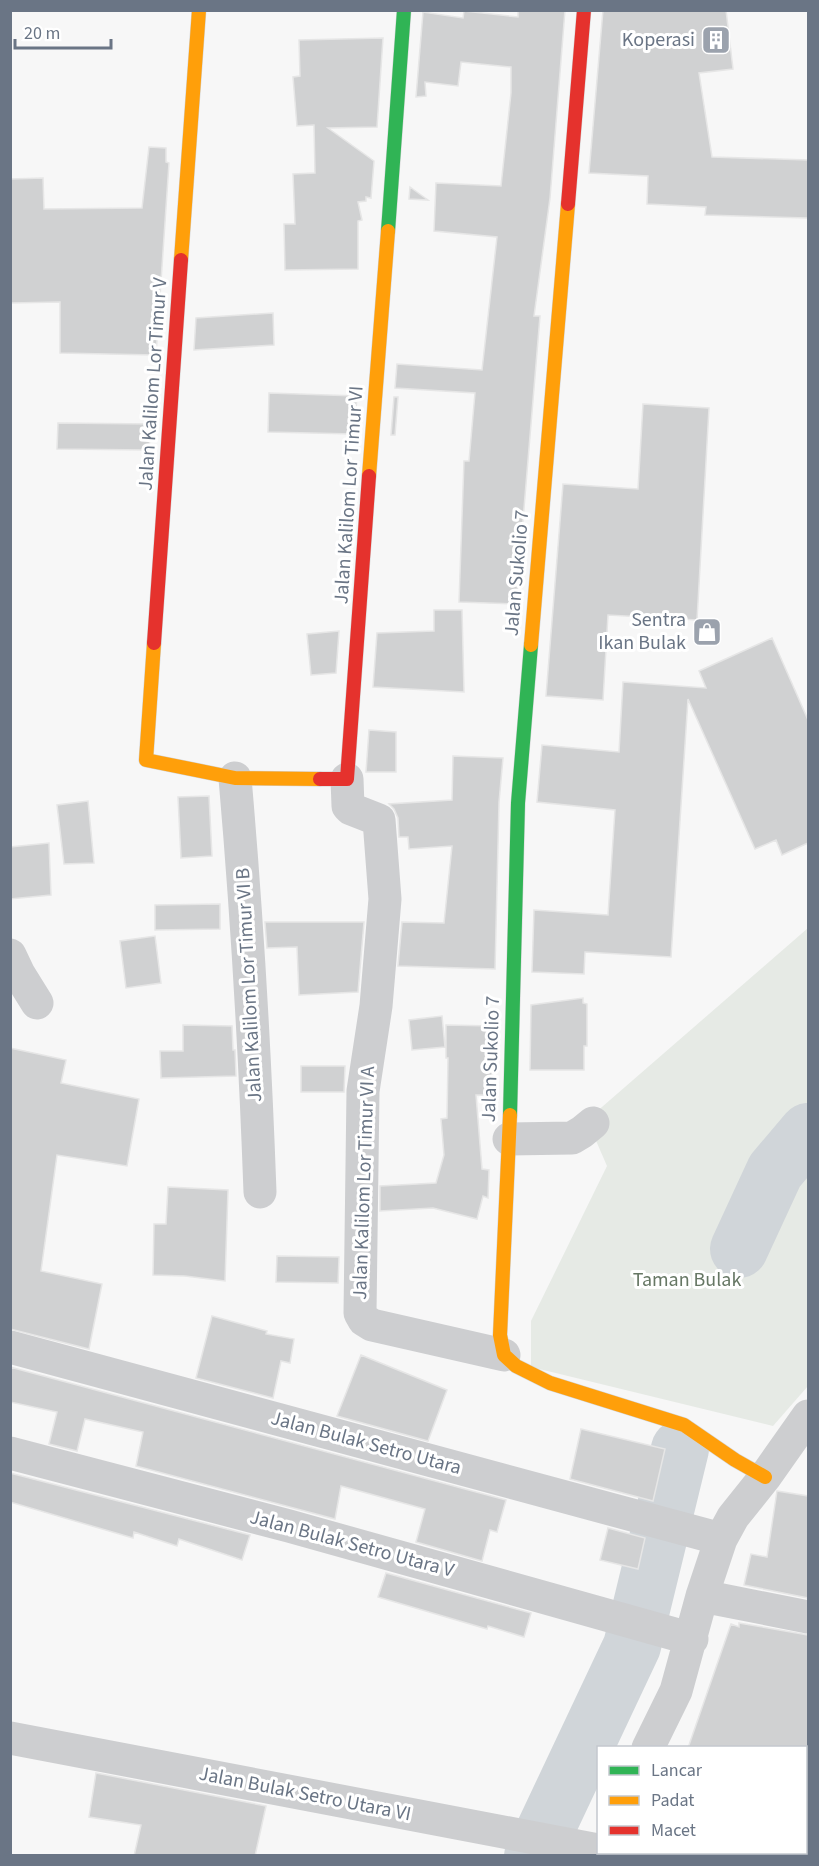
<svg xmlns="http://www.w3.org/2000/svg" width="819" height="1866" viewBox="0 0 819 1866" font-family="'Source Sans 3',sans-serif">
	<rect width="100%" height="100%" fill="#f7f7f7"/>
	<!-- green -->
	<path fill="#e6eae5" d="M808,928V1386L773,1426L531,1367V1321L607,1166L587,1120Z"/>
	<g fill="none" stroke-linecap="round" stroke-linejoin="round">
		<!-- river -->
		<path stroke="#d0d5d9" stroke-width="58" d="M739,1249L775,1171L808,1132
			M533,1856L632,1646L680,1449"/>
	</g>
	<!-- building -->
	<path fill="#d0d1d2" stroke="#e6e6e6" stroke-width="1.5" d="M518,10H565L550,198L534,316H540L516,604L459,602L464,461H469L475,393L395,388L397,364L482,370L497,237L434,231L436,183L501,186L511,93V67L461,62L458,86L425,82L426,96L416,97L423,12L463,18L464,11L518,17Z
		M603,10H726L733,69L699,73L712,157L808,160V218L705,215L706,207L647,204L648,176L589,173Z
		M383,38L377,127L328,128L374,161L371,198L366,197V201L358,202L362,220L358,221V269L285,270L284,224H295L293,174L315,173L314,125L297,126L293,77L300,76L299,40Z
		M149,147L166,148V162L169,163L156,355L60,353V302L10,303V179L43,178L44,209L142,208Z
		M410,187L428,200L409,199Z
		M273,313L274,345L194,350L196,318Z
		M269,393L357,396L354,434L268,432Z
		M394,397H398L395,435H391Z
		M643,404L709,408L697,620L608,615L603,700L546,696L563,484L638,489Z
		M58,423L151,424L149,450L57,449Z
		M434,610H462L464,692L373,687L377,633L434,631Z
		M339,631L336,673L311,675L307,634Z
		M772,638L808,720V843L782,855L776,840L755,849L688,699L671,957L585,952L584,974L532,972L534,910L608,915L615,810L537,802L542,745L619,752L623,682L706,688L699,671Z
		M369,730L396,732V772H366Z
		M453,756L503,758L499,802L495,969L398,966L402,922L444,923L452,846L409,849L408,837H399L398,818L394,809L389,804L452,800Z
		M209,796L212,856L181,858L178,797Z
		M88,801L94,863L64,864L57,805Z
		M49,843L51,895L10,899V847Z
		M220,904V929L155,930V905Z
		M265,922H364L358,992L299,995L297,947L267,948Z
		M155,936L161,983L126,988L120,941Z
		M583,998V1003L587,1004V1046H584V1070H530L531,1005Z
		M442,1016L445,1047L412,1050L409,1020Z
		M183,1025L232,1026L233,1050H235L236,1076L161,1078L160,1051H183Z
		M446,1025L493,1026L491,1095H476L482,1169L489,1170L488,1198L483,1196L477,1219L433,1208L380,1211V1186L436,1183L444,1155L441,1119L447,1118L448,1058H446Z
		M10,1048L66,1060L61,1083L139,1099L127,1166L57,1155L41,1271L102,1284L89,1349L10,1329Z
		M301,1066H345L344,1092H301Z
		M168,1187L228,1190L225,1281L185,1276L153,1275L154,1224H166Z
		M277,1256L339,1257L338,1283L276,1282Z
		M212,1316L267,1331L266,1334L294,1339L290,1363L281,1361L273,1398L196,1378Z
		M361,1355L447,1390L428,1441L337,1416Z
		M10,1367L506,1500L497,1532L490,1530L482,1561L416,1542L425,1509L341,1486L335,1519L136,1466L143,1432L85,1419L77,1451L49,1444L57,1412L10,1402Z
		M581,1429L665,1449L653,1501L570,1479Z
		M10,1473L250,1535L242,1560L179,1539L177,1546L134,1532L133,1538L10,1502Z
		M777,1491L808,1496V1598L744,1585L751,1554L767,1557Z
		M608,1528L645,1538L638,1569L600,1560Z
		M386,1573L531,1613L524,1637L488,1626L487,1629L378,1597Z
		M739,1623L808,1635V1748H688L731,1624L739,1627Z
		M96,1773L266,1806L255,1856H134L141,1825L89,1817Z"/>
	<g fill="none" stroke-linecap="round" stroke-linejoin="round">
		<!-- fast casing -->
		<g stroke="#d3d4d5" stroke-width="15">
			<path id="fast" d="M388,231L404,10
				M510,1115L518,803L531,645"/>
		</g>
		<!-- slow casing -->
		<g stroke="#d3d4d5" stroke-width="15">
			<path id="slow" d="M181,260L199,10
				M369,476L388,231
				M154,643L146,760L235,778L320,779
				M531,645L568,204
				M510,1115L500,1335L504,1355L516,1366L550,1383L684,1425L735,1460L765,1477"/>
		</g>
		<!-- jam casing -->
		<g stroke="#d3d4d5" stroke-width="15">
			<path id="jam" d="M568,204L584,10
				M154,643L181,260
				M320,779H347L369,476"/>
		</g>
		<!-- street -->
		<path stroke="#cdced0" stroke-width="33" d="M235,778C247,916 255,1053 260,1192
			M347,779L348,806L351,809L379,820L385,899L376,1006L363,1091L360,1313L364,1320L372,1325L504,1355
			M10,955L19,974L37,1003
			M509,1139L572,1138L582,1132L593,1123
			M10,1347L721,1539
			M10,1453L289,1526L692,1639
			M702,1596L808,1617
			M10,1738L598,1850
			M648,1748L676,1691L702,1596L721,1539L733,1517L765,1477L808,1416"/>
		<!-- fast -->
		<use href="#fast" stroke="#30b455" stroke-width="14"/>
		<!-- slow -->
		<use href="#slow" stroke="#ff9f0a" stroke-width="14"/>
		<!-- jam -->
		<use href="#jam" stroke="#e5322d" stroke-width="14"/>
	</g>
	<!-- icons -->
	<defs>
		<g id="building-square" transform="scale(1.5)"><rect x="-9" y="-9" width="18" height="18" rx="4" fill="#9ba2ad" stroke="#fff"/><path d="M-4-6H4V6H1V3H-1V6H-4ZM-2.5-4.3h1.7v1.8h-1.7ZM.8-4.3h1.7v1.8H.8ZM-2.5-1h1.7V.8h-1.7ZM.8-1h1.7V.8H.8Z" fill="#fff"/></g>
		<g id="shop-square" transform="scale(1.5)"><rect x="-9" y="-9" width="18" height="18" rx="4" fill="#9ba2ad" stroke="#fff"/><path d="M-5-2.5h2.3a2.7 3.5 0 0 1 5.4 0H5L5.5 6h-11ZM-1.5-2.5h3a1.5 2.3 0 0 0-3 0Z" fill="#fff"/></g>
	</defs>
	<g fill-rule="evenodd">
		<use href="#building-square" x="716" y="40"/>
		<use href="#shop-square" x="707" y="632"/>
	</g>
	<g text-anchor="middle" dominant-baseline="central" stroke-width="6" stroke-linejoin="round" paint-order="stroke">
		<!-- poi labels -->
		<g font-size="20" fill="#6a7585" stroke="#fff" text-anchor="end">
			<text x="695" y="40">Koperasi</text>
			<text x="686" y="620">Sentra<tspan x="686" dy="23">Ikan Bulak</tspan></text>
		</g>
		<!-- street labels -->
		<g font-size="20" fill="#6a7585" stroke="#fff">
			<text transform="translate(153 384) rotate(-86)">Jalan Kalilom Lor Timur V</text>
			<text transform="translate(349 495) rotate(-86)">Jalan Kalilom Lor Timur VI</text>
			<text transform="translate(517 573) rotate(-85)">Jalan Sukolio 7</text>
			<text transform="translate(249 985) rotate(-93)">Jalan Kalilom Lor Timur VI B</text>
			<text transform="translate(491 1059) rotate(-88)">Jalan Sukolio 7</text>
			<text transform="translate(364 1183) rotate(-88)">Jalan Kalilom Lor Timur VI A</text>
			<text transform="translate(366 1443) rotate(15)">Jalan Bulak Setro Utara</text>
			<text transform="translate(352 1544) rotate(15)">Jalan Bulak Setro Utara V</text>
			<text transform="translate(305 1794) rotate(11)">Jalan Bulak Setro Utara VI</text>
		</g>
		<!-- park labels -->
		<g font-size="20" fill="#667764" stroke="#fff">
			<text x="687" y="1280">Taman Bulak</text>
		</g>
	</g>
	<!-- border -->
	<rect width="819" height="1866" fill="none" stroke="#6a7585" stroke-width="24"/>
	<!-- legend -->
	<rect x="597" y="1746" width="210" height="108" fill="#ffffff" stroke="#c3c8ce" stroke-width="1.5"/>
	<rect x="609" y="1766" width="30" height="9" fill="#30b455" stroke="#c3c8ce" stroke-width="1.5"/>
	<text x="651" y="1776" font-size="18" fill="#6a7585">Lancar</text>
	<rect x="609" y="1796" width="30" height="9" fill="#ff9f0a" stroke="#c3c8ce" stroke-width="1.5"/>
	<text x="651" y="1806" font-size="18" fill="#6a7585">Padat</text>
	<rect x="609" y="1826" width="30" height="9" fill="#e5322d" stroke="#c3c8ce" stroke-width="1.5"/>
	<text x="651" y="1836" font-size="18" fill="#6a7585">Macet</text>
	<!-- scale -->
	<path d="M15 39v9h96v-9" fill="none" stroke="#6a7585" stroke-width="3"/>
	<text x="24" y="39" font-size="18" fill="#6a7585" stroke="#ffffff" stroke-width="4.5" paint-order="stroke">20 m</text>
</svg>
